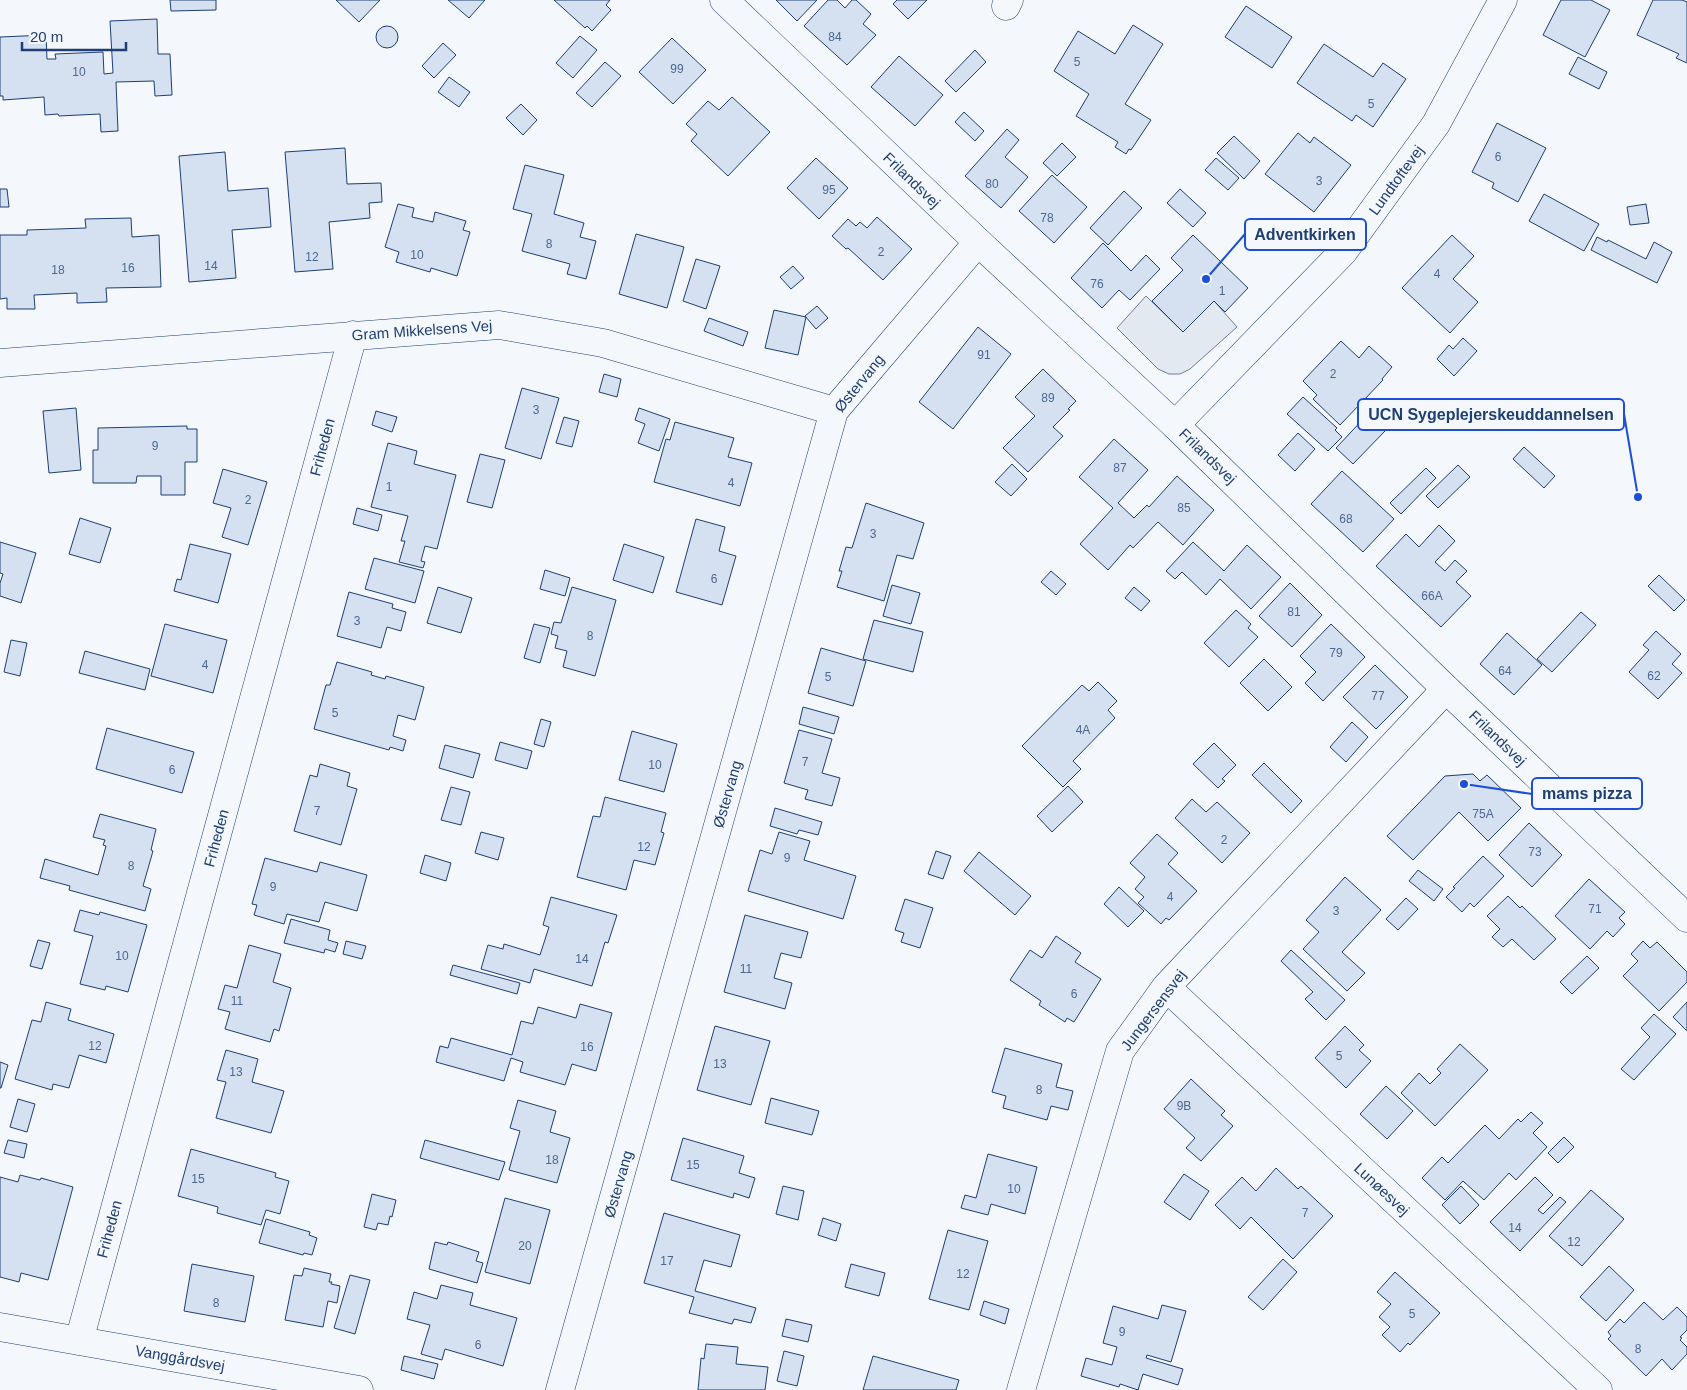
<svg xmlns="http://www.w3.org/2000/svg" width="1687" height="1390" viewBox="0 0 1687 1390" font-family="Helvetica,sans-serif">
	<rect width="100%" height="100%" fill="#f4f7fb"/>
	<!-- green -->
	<path fill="#e3e9f0" stroke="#687fa3" d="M1146,296L1183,332L1214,301L1237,327L1190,369L1180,374H1169L1158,369L1117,328Z"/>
	<!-- building -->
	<path fill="#d5e0f0" stroke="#1d3f73" d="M170,0H216V10L171,11Z
		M336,0H380L359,22Z
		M448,0H485L469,18Z
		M554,0H610L606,5L611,10L592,31L587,26L585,28Z
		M776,0H817L797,21Z
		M828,0H837L845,8L852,0H856L871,14L863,24L876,35L847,65L804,26Z
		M897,0H927L908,19L893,4Z
		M1561,0H1591L1610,10L1585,57L1543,35Z
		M1653,0H1682L1687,2V63L1676,58L1679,54L1637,35Z
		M1246,6L1292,37L1272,68L1225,37Z
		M157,19L158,54H170L172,95L155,96L154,81L116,82L118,131L101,132L100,114L59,116L58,114L45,115L44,97L3,100V96H0V37L46,35L47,59H56L55,54L103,52L104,74L113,73L110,21Z
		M1133,25L1163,44L1125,104L1151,120L1131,150L1129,149L1126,154L1115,147L1118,142L1076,116L1089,94L1054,71L1078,31L1115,54Z
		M376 37a11 11 0 1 1 22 0a11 11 0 1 1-22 0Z
		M580,36L597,50L573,78L556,63Z
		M672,38L706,70L673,104L639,72Z
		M443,43L456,55L434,78L422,66Z
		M1324,44L1373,77L1383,63L1406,79L1373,127L1356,115L1352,121L1297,83Z
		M975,50L986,62L956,92L945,81Z
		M899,56L943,95L915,126L871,87Z
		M1578,57L1607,72L1599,89L1569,74Z
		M605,62L621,76L592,107L576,93Z
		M449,77L470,92L459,107L438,92Z
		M732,97L770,132L728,176L691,141L697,134L686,124L708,101L719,110Z
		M521,104L537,120L523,135L506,118Z
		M964,112L984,131L975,141L955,122Z
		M1497,123L1546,148L1518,202L1492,188L1494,183L1472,172Z
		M1007,129L1019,140L1005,157L1028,177L1001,208L965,176Z
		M1298,133L1310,143L1314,137L1351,165L1314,212L1265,174Z
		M1234,136L1260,161L1244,179L1217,153Z
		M1062,143L1076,157L1057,176L1043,163Z
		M345,148L347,184L381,183L382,202L369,203L370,218L329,222L333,269L295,272L285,152Z
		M225,152L228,191L268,188L271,227L232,230L236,278L189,282L179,156Z
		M816,158L848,188L819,219L787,188Z
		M1216,158L1239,178L1228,190L1205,170Z
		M525,165L564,175L554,214L584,223L580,237L596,241L586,279L567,274L570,264L522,251L532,214L513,209Z
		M1052,175L1087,207L1054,243L1019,211Z
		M0,189H7L9,207H0Z
		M1180,189L1206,213L1193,227L1167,203Z
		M1124,191L1142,208L1108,245L1090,228Z
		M1544,194L1599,224L1584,251L1529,221Z
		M398,204L414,208L412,217L433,222L435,212L466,221L463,230L470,232L457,276L431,268L430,272L396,262L399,252L385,247Z
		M1646,204L1649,223L1630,225L1627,207Z
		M877,217L912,249L883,280L848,248L846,249L832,236L848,219L856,226L860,222L867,228Z
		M131,218L132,237L159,235L161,287L106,288L107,302L77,303V293L34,295L35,309H7V298L0,299V235H27V230L86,228L85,219Z
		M636,234L684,247L667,308L619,294Z
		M1193,235L1248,288L1225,312L1214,301L1183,332L1152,301L1183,270L1171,258Z
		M1452,235L1474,256L1453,279L1478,302L1450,333L1402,288Z
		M1597,237L1607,242L1608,240L1646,259L1654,242L1672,252L1657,283L1591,250Z
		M1103,243L1131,271L1146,255L1160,269L1130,300L1119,290L1102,308L1071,278Z
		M696,259L720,266L706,309L683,301Z
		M793,266L804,278L791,289L780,277Z
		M817,306L828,318L816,329L805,316Z
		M774,310L806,317L798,355L765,348Z
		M709,318L748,332L743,346L704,331Z
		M978,327L1011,354L953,429L919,402Z
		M1463,338L1477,351L1454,376L1437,359L1449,345L1453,349Z
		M1341,341L1359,358L1369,346L1392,367L1382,379L1383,380L1340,425L1313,399L1317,395L1303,381Z
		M1043,369L1076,401L1068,409L1070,410L1053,427L1063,436L1028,472L1003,448L1035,416L1015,397Z
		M604,374L621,379L617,397L599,392Z
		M522,388L559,398L541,459L505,448Z
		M1303,397L1337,428L1335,430L1342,437L1328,451L1287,414Z
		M76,408L81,470L49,473L43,411Z
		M639,408L670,419L659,451L638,443L645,424L635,420Z
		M376,411L397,417L392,432L372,425Z
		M1368,414L1385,431L1353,464L1336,448Z
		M564,417L579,421L572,447L556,443Z
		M675,422L734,438L728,457L752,463L740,506L654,482L666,439L670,440Z
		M187,426V429H197V462H185V495H161V476H137L136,483H93V450H98V428Z
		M1298,433L1315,449L1295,471L1278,455Z
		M1114,439L1148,470L1118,503L1134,518L1147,505L1149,507L1177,476L1214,510L1183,545L1158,522L1133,548L1130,545L1108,570L1080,544L1113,508L1079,477Z
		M388,443L417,451L414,464L456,475L437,549L425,546L421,561L425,562L423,568L399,562L405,541H401L408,516L371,507Z
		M1524,447L1555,476L1544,488L1513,459Z
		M480,454L505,460L492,508L467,502Z
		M1012,464L1027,479L1011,496L995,482Z
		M1458,465L1470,477L1438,508L1426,496Z
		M1426,468L1436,478L1401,514L1390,503Z
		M223,469L267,482L248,545L222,537L231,508L213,503Z
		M1342,471L1394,519L1363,552L1311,504Z
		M866,503L924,523L913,559L897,555L884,601L837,587L842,571H839L846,547L852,548Z
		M357,508L382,515L378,531L353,524Z
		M80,518L111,528L100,563L69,554Z
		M696,519L725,527L719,551L736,556L722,605L676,592Z
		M1439,525L1455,541L1435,562L1445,571L1455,560L1467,571L1456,582L1471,596L1441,627L1376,566L1406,534L1419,547Z
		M0,542L36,553L21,603L0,596V583L3,574L0,573Z
		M1193,542L1224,571L1247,545L1281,577L1251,609L1220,579L1206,595L1182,572L1175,579L1166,571Z
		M190,544L231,554L218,603L174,591L177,579L181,580Z
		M624,544L664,557L653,593L613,580Z
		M374,558L424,571L415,603L365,589Z
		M545,570L570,578L565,596L540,589Z
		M1051,571L1066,584L1056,595L1041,582Z
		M1659,575L1685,600L1674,611L1648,586Z
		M1290,583L1322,615L1292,647L1259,616Z
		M892,585L920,593L911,624L883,616Z
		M438,587L472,598L461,633L427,623Z
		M572,587L616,600L595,676L563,667L567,651L555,648L558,636L551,634L554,622L561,623Z
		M1134,587L1150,601L1141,611L1125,598Z
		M349,592L393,604L392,608L406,612L401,631L387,627L381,648L337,636Z
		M1236,610L1251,624L1248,628L1258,637L1229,667L1204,643Z
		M1581,612L1596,625L1552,672L1537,659Z
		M874,620L923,632L913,672L863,659Z
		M165,624L227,640L213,693L151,676Z
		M534,624L550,628L540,663L524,658Z
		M1331,624L1365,657L1323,701L1305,683L1316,672L1300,656Z
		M1656,631L1681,654L1672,664L1682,673L1658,699L1629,672L1649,650L1643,645Z
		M1507,633L1542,665L1514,695L1480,664Z
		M11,640L27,643L20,676L4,672Z
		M821,648L866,661L853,706L808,693Z
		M85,651L150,669L145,690L79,673Z
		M1264,659L1292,687L1268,711L1240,683Z
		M337,662L372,672L371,675L385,679L386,676L424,687L415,720L398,715L393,736L406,740L403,751L390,747L389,750L314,729L326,685H330Z
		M1375,665L1408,697L1376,729L1343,697Z
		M1098,682L1117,701L1108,710L1115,718L1073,761L1081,769L1063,787L1022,746L1082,685L1089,691Z
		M803,707L839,717L834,734L799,724Z
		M541,719L551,722L544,747L534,744Z
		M1352,722L1368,737L1346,762L1330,747Z
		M107,728L194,752L182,793L96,769Z
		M799,730L832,739L822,773L840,778L832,806L805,799L808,790L784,783Z
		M632,731L677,744L664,792L619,780Z
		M500,742L532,751L527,769L495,760Z
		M1214,743L1236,765L1222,779L1225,781L1218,788L1193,764Z
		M445,745L480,754L473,778L439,768Z
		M1264,763L1302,801L1291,813L1252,775Z
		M320,764L350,773L347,786L357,789L341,845L294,831L310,775L317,777Z
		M1473,774L1480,781L1487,775L1521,808L1488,841L1459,812L1413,860L1387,836L1445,776Z
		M1068,786L1083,802L1052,832L1037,816Z
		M451,787L470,792L461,825L441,820Z
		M605,797L666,813L661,832L664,833L655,865L634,860L626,890L577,877L593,816L600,817Z
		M1192,799L1206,812L1217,802L1250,833L1222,863L1175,818Z
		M775,808L822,822L818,835L799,830L797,834L770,826Z
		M100,814L156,829L151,850L153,851L143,886L151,889L145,911L69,890L70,886L40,878L45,859L98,875L106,846L103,845L105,840L93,837Z
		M1529,823L1562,855L1532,887L1499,855Z
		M481,832L504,838L498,860L475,853Z
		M779,832L810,841L804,860L856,876L843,919L748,891L760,850L772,854Z
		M1157,834L1178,853L1168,864L1197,891L1169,920L1166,918L1161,924L1138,903L1144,897L1135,889L1145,877L1130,863Z
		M936,851L951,856L943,879L928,874Z
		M979,852L1031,896L1015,915L964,871Z
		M425,855L451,863L446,881L420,873Z
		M1483,856L1504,876L1474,907L1470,903L1462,912L1446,897L1455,888L1453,887Z
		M265,858L317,872L320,862L367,875L357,911L325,902L319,922L287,914L284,924L254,915L257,905L252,904Z
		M1418,870L1443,889L1434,901L1409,881Z
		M1345,877L1381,910L1342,952L1365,973L1347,991L1303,949L1319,932L1306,920Z
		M1589,879L1625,912L1619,918L1625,924L1613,937L1607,931L1590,949L1555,916Z
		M1119,887L1144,911L1128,927L1104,904Z
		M1508,896L1520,908L1522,906L1556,939L1534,960L1512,939L1503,947L1492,937L1500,929L1487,916Z
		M551,897L617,915L608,943L605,942L592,986L534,969L530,983L481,969L488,945L503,949L504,944L540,955L549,927L543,925Z
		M1406,898L1418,909L1398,930L1386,919Z
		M905,899L933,908L920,948L901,942L904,933L895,930Z
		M80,910L99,915L100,912L147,925L128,992L106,986L105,990L80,984L93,936L74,931Z
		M745,915L808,932L801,958L781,953L774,978L792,983L785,1009L724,992Z
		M291,919L330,930L328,940L338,943L335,952L325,949L324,953L284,943Z
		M1056,936L1081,953L1075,962L1101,979L1074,1022L1067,1018L1065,1022L1039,1005L1041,1001L1010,980L1030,950L1042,958Z
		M38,940L50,943L42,969L30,966Z
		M346,941L366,946L362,959L343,954Z
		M1643,941L1650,948L1657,942L1687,972V982L1659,1011L1623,976L1638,961L1631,954Z
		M249,945L281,954L273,982L291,988L279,1031L274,1029L270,1042L225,1029L230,1012L218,1009L225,985L237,988Z
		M1291,950L1345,1000L1326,1020L1305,999L1313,992L1281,961Z
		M1587,956L1599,968L1572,994L1560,982Z
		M453,965L520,983L517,994L450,975Z
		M46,1002L71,1009L68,1020L114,1034L106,1063L79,1055L69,1088L53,1084L52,1090L15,1079L32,1020L41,1022Z
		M1687,1002V1031L1673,1017Z
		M580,1004L612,1013L596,1071L572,1064L565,1085L520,1072L523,1062L511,1058L504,1081L436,1062L440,1046L448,1048L451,1038L512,1055L521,1021L533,1024L538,1007L576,1018Z
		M1654,1014L1676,1034L1634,1080L1621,1069L1650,1037L1641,1028Z
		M715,1026L770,1041L751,1105L697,1090Z
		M1345,1026L1364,1045L1359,1050L1371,1061L1346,1088L1315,1058Z
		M1460,1044L1488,1070L1435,1126L1401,1093L1419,1073L1430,1084L1441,1073L1437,1069Z
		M1005,1048L1062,1064L1056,1087L1073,1091L1068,1110L1051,1106L1047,1120L1003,1108L1006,1096L992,1092Z
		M226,1050L258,1059L252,1082L284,1091L271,1133L216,1118L226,1082L217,1080Z
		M0,1062L8,1065L1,1088H0Z
		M1191,1079L1225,1111L1221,1115L1233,1126L1201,1161L1186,1148L1195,1138L1164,1109Z
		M1386,1086L1413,1111L1387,1139L1360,1114Z
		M771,1098L819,1111L812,1135L765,1123Z
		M18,1099L35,1104L27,1132L10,1127Z
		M518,1100L556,1111L550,1132L570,1138L557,1183L509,1170L520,1131L510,1128Z
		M1531,1112L1543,1123L1533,1133L1547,1147L1516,1180L1509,1173L1484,1200L1463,1181L1445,1200L1422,1178L1442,1157L1448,1163L1485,1125L1499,1139L1518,1119L1521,1122Z
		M1564,1137L1574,1147L1558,1163L1548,1153Z
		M683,1138L744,1156L739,1173L755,1178L749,1198L734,1193L733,1198L671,1180Z
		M8,1140L27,1144L24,1158L4,1153Z
		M425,1140L505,1162L499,1180L420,1158Z
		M191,1149L276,1173L275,1177L289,1181L280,1214L266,1210L261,1225L217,1213L218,1207L178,1196Z
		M988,1154L1037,1167L1025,1214L991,1204L988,1215L961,1208L965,1195L976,1198Z
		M1276,1168L1298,1189L1301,1186L1333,1216L1293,1259L1251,1217L1240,1229L1215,1205L1242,1177L1256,1191Z
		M1184,1174L1209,1191L1190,1220L1164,1202Z
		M20,1175L40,1180L41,1178L73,1187L48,1280L21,1273L19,1282L0,1277V1177L18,1182Z
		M1535,1177L1553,1195L1538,1210L1543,1214L1560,1197L1566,1202L1520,1251L1490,1222Z
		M783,1186L804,1191L798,1220L776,1214Z
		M1461,1186L1479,1205L1460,1224L1442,1205Z
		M1591,1190L1624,1219L1582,1266L1549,1236Z
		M372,1194L396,1200L392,1217L390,1216L388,1225L378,1223L376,1230L364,1227Z
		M505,1198L550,1210L530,1284L485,1272Z
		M664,1213L740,1235L731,1267L704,1260L695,1291L756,1308L751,1323L734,1319L732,1324L689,1313L694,1297L644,1283Z
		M823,1218L841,1224L836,1241L818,1235Z
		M266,1219L310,1232L309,1235L317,1238L312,1255L304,1253L303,1255L259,1243Z
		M948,1230L988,1241L969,1310L929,1299Z
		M435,1242L447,1245L448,1242L479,1252L476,1261L483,1263L477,1283L429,1269Z
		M1283,1259L1297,1272L1263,1310L1248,1297Z
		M192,1264L254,1276L245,1322L184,1311Z
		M851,1264L885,1273L879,1296L845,1287Z
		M1609,1266L1634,1290L1606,1321L1580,1297Z
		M304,1268L331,1274L329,1282H332L331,1284L340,1286L337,1303L328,1301L323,1327L285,1320L294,1275L302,1276Z
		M1395,1272L1440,1313L1410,1345L1408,1343L1400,1352L1382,1335L1390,1327L1379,1317L1391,1304L1377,1292Z
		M350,1275L370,1280L355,1334L334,1328Z
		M441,1285L473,1293L470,1305L517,1318L503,1366L445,1349L442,1360L421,1354L430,1325L407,1319L414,1292L437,1299Z
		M984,1301L1009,1309L1005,1324L980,1315Z
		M1644,1302L1663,1320L1677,1307L1687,1317V1330L1680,1337L1682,1338L1680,1340L1687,1347V1354L1672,1370L1662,1359L1646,1376L1608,1339L1611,1336L1608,1332L1620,1319L1624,1323Z
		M1162,1305L1186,1311L1171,1362L1147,1355L1146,1358L1183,1369L1178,1385L1143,1374L1138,1390L1120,1384L1119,1387L1081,1376L1086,1358L1112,1365L1117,1347L1103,1343L1113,1306L1158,1319Z
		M786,1319L812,1325L808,1342L782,1336Z
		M706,1344L738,1347L736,1364L768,1367L765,1390H698L701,1358L704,1359Z
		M784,1351L804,1356L797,1386L777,1381Z
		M404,1356L438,1364L434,1379L401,1370Z
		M873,1356L959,1380L956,1390H863Z"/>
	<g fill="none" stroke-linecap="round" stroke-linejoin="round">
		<!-- street casing -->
		<g stroke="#1d3f73" stroke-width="29">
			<path id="street" d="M1006,6L1009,0
				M0,363L499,325L603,343L834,411
				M1175,425L1343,252L1436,124L1503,0
				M1166,987L1598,1390
				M0,1327L359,1390
				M79,1341L353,335
				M560,1390L834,411L978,242
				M1021,1390L1120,1051L1166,987L1446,689"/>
		</g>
		<!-- secondary casing -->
		<g stroke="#1d3f73" stroke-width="29">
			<path id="secondary" d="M724,0L978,242L1175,425L1446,689L1687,918"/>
		</g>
		<!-- street -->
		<use href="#street" stroke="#f4f7fb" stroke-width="28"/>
		<!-- secondary -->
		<use href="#secondary" stroke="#f4f7fb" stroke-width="28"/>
	</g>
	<g text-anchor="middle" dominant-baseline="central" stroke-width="4" stroke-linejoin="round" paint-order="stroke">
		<!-- number labels -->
		<g font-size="12" fill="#4b6792">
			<text x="835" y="37">84</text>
			<text x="1077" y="62">5</text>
			<text x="677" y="69">99</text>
			<text x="79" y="72">10</text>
			<text x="1371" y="104">5</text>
			<text x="1498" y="157">6</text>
			<text x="1319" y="181">3</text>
			<text x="992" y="184">80</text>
			<text x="829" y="190">95</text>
			<text x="1047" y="218">78</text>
			<text x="549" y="244">8</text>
			<text x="881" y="252">2</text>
			<text x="417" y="255">10</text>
			<text x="312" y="257">12</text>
			<text x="211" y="266">14</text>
			<text x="128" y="268">16</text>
			<text x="58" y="270">18</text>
			<text x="1437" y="274">4</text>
			<text x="1097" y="284">76</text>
			<text x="1222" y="291">1</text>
			<text x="984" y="355">91</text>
			<text x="1333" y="374">2</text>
			<text x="1048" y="398">89</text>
			<text x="536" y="410">3</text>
			<text x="155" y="446">9</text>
			<text x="1120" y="468">87</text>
			<text x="731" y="483">4</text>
			<text x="389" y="487">1</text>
			<text x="248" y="500">2</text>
			<text x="1184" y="508">85</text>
			<text x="1346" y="519">68</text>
			<text x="873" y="534">3</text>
			<text x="714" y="579">6</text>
			<text x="1432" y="596">66A</text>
			<text x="1294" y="612">81</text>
			<text x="357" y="621">3</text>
			<text x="590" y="636">8</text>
			<text x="1336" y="653">79</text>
			<text x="205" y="665">4</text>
			<text x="1505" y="671">64</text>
			<text x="1654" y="676">62</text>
			<text x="828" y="677">5</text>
			<text x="1378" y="696">77</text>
			<text x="335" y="713">5</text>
			<text x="1083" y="730">4A</text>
			<text x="805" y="762">7</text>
			<text x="655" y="765">10</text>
			<text x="172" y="770">6</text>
			<text x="317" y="811">7</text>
			<text x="1483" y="814">75A</text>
			<text x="1224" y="840">2</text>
			<text x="644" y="847">12</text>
			<text x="1535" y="852">73</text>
			<text x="787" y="858">9</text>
			<text x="131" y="866">8</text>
			<text x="273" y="887">9</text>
			<text x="1170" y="897">4</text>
			<text x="1595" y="909">71</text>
			<text x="1336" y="911">3</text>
			<text x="122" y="956">10</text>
			<text x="582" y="959">14</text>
			<text x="746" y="969">11</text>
			<text x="1074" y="994">6</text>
			<text x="237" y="1001">11</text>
			<text x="95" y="1046">12</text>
			<text x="587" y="1047">16</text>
			<text x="1339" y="1056">5</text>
			<text x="720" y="1064">13</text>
			<text x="236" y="1072">13</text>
			<text x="1039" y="1090">8</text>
			<text x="1184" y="1106">9B</text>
			<text x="552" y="1160">18</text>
			<text x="693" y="1165">15</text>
			<text x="198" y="1179">15</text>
			<text x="1014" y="1189">10</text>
			<text x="1305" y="1213">7</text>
			<text x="1515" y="1228">14</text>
			<text x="1574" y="1242">12</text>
			<text x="525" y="1246">20</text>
			<text x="667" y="1261">17</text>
			<text x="963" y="1274">12</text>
			<text x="216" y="1303">8</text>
			<text x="1412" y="1314">5</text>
			<text x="1122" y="1332">9</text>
			<text x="478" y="1345">6</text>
			<text x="1638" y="1349">8</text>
		</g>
		<!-- street labels -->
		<g font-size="15" fill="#1d3f73" stroke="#f4f7fb">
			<text transform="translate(912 180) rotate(44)">Frilandsvej</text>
			<text transform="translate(1396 180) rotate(-54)">Lundtoftevej</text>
			<text transform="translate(422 330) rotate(-4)">Gram Mikkelsens Vej</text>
			<text transform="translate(859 383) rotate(-51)">Østervang</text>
			<text transform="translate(322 447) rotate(-75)">Friheden</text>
			<text transform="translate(1208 456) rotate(44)">Frilandsvej</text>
			<text transform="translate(1498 738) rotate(44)">Frilandsvej</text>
			<text transform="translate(727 794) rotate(-74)">Østervang</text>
			<text transform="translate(216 838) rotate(-75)">Friheden</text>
			<text transform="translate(1153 1010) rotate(-53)">Jungersensvej</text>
			<text transform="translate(618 1184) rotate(-74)">Østervang</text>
			<text transform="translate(1382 1189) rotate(43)">Lunøesvej</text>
			<text transform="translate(109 1229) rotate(-75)">Friheden</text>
			<text transform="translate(180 1358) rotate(10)">Vanggårdsvej</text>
		</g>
	</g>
	<!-- callouts -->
	<path fill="none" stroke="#1d4ed8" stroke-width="2" d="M1206 279L1245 234M1638 497L1624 414M1464 784L1532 794"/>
	<g fill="#1d4ed8" stroke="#f4f7fb" stroke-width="2">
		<circle cx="1206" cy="279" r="5"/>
		<circle cx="1638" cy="497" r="5"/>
		<circle cx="1464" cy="784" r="5"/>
	</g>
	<g fill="#f4f7fb" stroke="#1d4ed8" stroke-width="2">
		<rect x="1245" y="219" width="121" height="31" rx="5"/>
		<rect x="1358" y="399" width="266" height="31" rx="5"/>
		<rect x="1532" y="778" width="110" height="31" rx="5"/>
	</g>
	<g font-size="16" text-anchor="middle" font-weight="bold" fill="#1d3f73">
		<text x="1305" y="240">Adventkirken</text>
		<text x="1491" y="420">UCN Sygeplejerskeuddannelsen</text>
		<text x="1587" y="799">mams pizza</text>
	</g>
	<!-- scale -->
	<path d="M22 42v8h104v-8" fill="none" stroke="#1d3f73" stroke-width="2.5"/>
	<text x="30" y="42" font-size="15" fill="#1d3f73" stroke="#f4f7fb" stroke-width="4" paint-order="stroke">20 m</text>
</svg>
